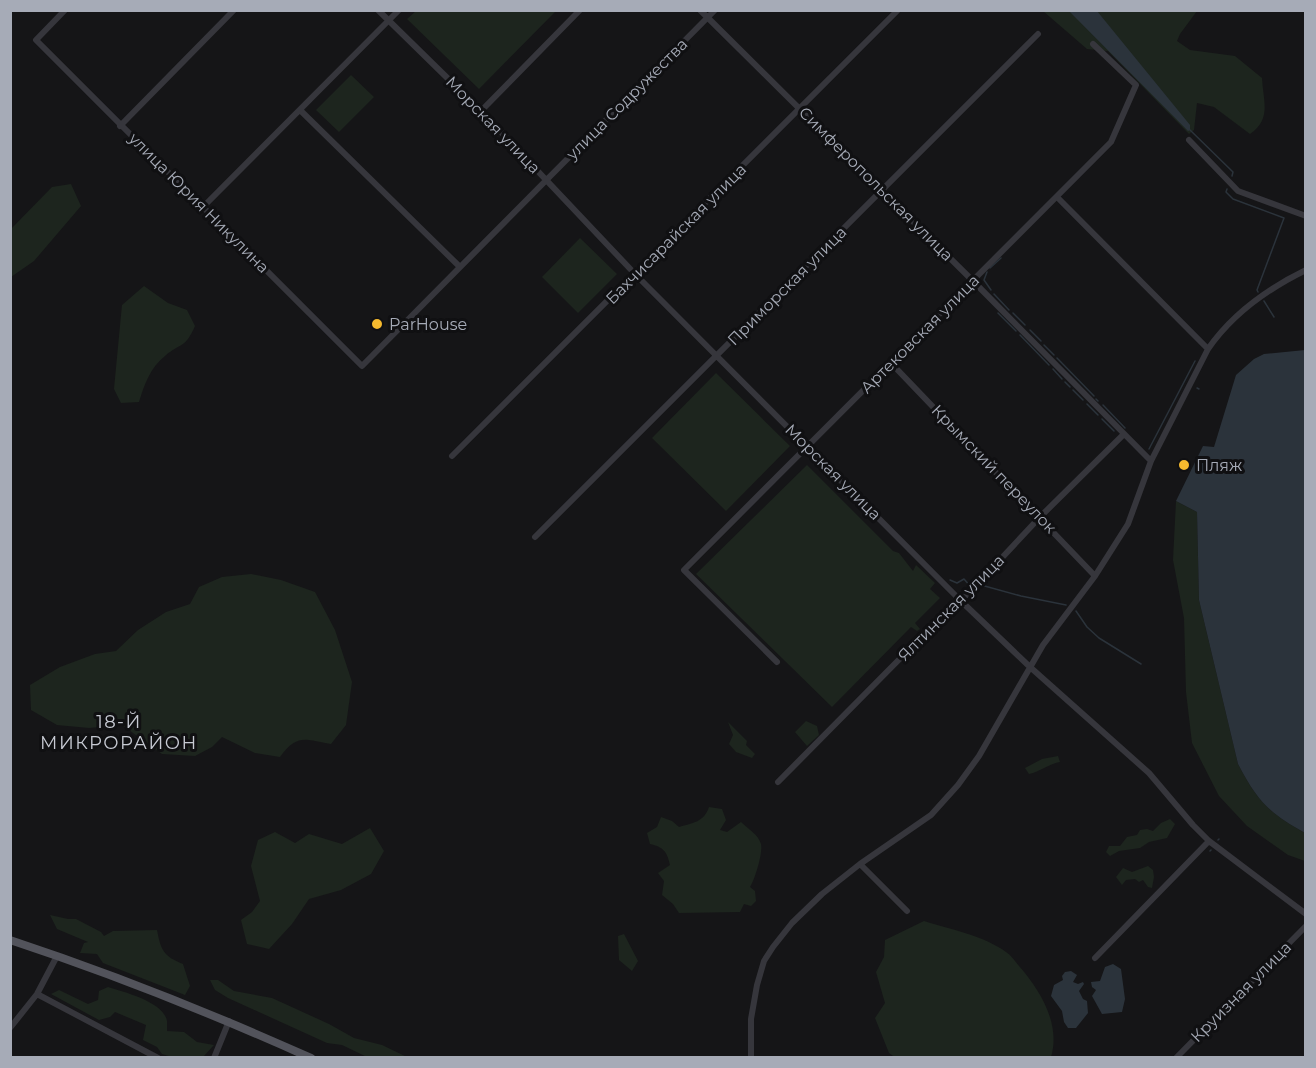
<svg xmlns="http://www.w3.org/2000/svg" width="1316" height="1068" viewBox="0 0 1316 1068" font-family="Montserrat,sans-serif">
	<rect width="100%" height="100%" fill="#151517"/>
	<!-- green -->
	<path fill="#1d251e" d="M416,11V10L556,11L479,89L407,19Z
		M1043,11H1197L1180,34L1177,41L1190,50L1235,56L1262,78C1263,101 1272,119 1250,134L1214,107L1197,103L1194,130L1189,134L1108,51L1087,49Z
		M351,75L374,97L339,132L316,110Z
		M71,184L81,206L34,261L11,277V229L52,187Z
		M580,238L617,274L578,313L542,277Z
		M144,286L168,303L187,310L195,326C185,349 181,342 165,356C150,368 144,385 139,402L121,403L114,389L122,305Z
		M716,373L790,446L726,511L652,438Z
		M807,465L893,551L899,553L913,571L916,565L935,583L930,589L940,598L915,623L920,629L917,631L911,627L832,707L696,574Z
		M1176,501L1197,512L1199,600L1238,764C1258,802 1269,813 1305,833V861L1288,855L1247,826L1219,796L1192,743L1186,692L1184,618L1173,560Z
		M251,574L281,580L315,592L335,630L352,682L346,725L331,744C305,740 298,733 280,757L255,753L222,737L212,747L195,756L162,754L122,725L89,728L57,725L31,710L30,685L60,667L95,654L116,651L138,630L166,612L190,604L199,587L222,577Z
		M806,721L817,726L819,735L807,746L795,732Z
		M728,722L747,741L746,745L755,754L752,758L736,752L729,744L733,735Z
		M1058,756L1060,762C1048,764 1040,772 1029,774L1025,768L1042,759Z
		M709,807L722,809L726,820L720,830L727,832L741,822C748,829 758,834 761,844C763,853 755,879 750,887L755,891L756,901L751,906L744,904L740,912L679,913L673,904L662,895L664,881L658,873L670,865C667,851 663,847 650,844L647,833L657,827L661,817L672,821L679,827C693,823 704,822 709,807Z
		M1170,819L1175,824L1167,838L1149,842L1140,848L1119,851L1110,856L1106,852L1109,846H1120L1127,837L1137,835L1140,830L1147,829L1153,831L1161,823Z
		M370,828L384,851L371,874L341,890L309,899L292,924L269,949L247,944L241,920L252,912L260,901L251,866L258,840L275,832L295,843L309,834L342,844Z
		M1148,866L1153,870L1154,877L1152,888L1148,887L1143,880L1139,882L1135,879L1126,880L1122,885L1116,877L1123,868L1132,872Z
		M50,915L68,919H76L101,932L104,936L113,931L157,930C161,950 163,956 183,964L190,986L185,995L103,963L97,954L80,953L84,943L88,942L57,929Z
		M924,921C949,929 985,936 1006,952C1011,955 1015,961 1019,966C1040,990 1061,1024 1051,1057L896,1058L889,1053L875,1018L885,1003L876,972L884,957L885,940Z
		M624,934L638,961L632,971L619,960L618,936Z
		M210,980H218L234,991L272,998L329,1024L354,1038L382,1045L407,1057H367L342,1045L327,1043L228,998L215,990Z
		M108,987C124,992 164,1002 167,1021C167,1024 167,1028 167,1031L184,1032L197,1042L214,1045L204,1056L172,1057L162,1054L157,1047L143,1040L146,1025L115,1012L110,1017L99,1020L51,994L59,990L88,1004L98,1000L99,991Z"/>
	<!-- water -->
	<path fill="#2b333b" d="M1069,11H1097L1190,125V130L1188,131Z
		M1305,350H1306L1305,833C1269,813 1258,802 1238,764L1199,600L1197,512L1176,501L1203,446L1214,447L1236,375L1254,359L1264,354Z
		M1113,964L1121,969L1125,999L1122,1012L1102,1014L1092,996L1096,990L1092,987L1091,982L1100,981L1105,967Z
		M1071,971L1077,975L1073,982L1078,984L1083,982L1084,984L1079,991L1083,999L1087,1001L1088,1013L1076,1028H1068L1064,1022L1062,1011L1051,996L1054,985L1063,980L1062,976L1065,972Z"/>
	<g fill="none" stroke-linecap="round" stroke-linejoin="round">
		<!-- stream -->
		<path stroke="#2b333b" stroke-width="1.5" d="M1190,130L1233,172L1232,176
			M1227,189L1226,192L1233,199L1284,218L1257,290L1258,292
			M990,268L1001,258
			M987,272L984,280L991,290
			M994,294L1009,310
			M1264,301L1274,317
			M998,313L1016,331
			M1013,313L1025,325
			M1030,330L1041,341
			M1020,335L1049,365
			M1044,345L1054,355
			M1057,358L1094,396
			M1053,369L1062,379
			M1065,382L1070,387
			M1197,388L1199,389
			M1073,390L1083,400
			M1096,399L1098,401
			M1087,404L1098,415
			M1103,405L1125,428
			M1102,419L1114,431
			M1149,449L1195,361
			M950,580L957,583L964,579L971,587
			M981,585L1021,596L1066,605
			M1076,611L1087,627L1099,638L1141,664
			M1218,840L1219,839
			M1210,851L1211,850"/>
		<!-- minor -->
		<path stroke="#36363c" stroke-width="6" d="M65,10L36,40L362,366L715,10
			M378,10L481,111L635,274L961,601L1030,667L1149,773L1193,825L1209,841L1306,914
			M700,10L973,281L1151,461
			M300,110L460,267
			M481,111L580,10
			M120,126L234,10
			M1189,140L1238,191L1306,216
			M1057,197L1208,349
			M203,207L399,10
			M891,363L1095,576
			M452,456L898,10
			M535,537L1038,34
			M777,662L684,570L1111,142L1136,85L1093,44
			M778,782L948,610L969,593L1040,517L1124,434
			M860,864L907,911
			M1095,958L1209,841
			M37,994L158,1058
			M10,1028L37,994L57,956
			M214,1058L229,1021
			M751,1058V1019L757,985L764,961L773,947L792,923L822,894L860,864L931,815L958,785L979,756L1043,645L1095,576L1128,524L1151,461L1208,349C1233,313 1267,289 1306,270
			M1176,1058L1306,926"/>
		<!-- major -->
		<path stroke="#52535b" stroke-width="8" d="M10,940C113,974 213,1014 311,1058"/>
	</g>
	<!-- markers -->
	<g fill="#f5b92e" stroke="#101012" stroke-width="2">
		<circle cx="377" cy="324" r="6"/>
		<circle cx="1184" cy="465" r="6"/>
	</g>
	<g text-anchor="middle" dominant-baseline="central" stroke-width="6" stroke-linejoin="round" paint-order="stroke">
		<!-- street labels -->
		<g font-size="16" fill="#a6abb7" stroke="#101012">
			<text transform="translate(627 99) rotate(-45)">улица Содружества</text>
			<text transform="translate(493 125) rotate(46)">Морская улица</text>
			<text transform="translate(876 184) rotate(45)">Симферопольская улица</text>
			<text transform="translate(199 203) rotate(45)">улица Юрия Никулина</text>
			<text transform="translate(676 234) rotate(-45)">Бахчисарайская улица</text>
			<text transform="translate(787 286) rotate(-45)">Приморская улица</text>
			<text transform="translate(920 334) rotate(-45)">Артековская улица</text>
			<text transform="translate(994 469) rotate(46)">Крымский переулок</text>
			<text transform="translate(833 472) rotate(45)">Морская улица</text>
			<text transform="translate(951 608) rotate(-45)">Ялтинская улица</text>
			<text transform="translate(1241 992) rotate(-45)">Круизная улица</text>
		</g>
		<!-- poi labels -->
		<g font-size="16" fill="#a6abb7" stroke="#101012" text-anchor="start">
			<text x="389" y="324">ParHouse</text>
			<text x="1196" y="465">Пляж</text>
		</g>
		<!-- neighbourhood labels -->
		<g font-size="18" letter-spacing="1.5" fill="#c7cad3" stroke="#101012">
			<text x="119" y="722">18-Й<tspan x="119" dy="21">МИКРОРАЙОН</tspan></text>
		</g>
	</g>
	<!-- border -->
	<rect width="1316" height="1068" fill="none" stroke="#a6abb7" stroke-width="24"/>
</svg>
